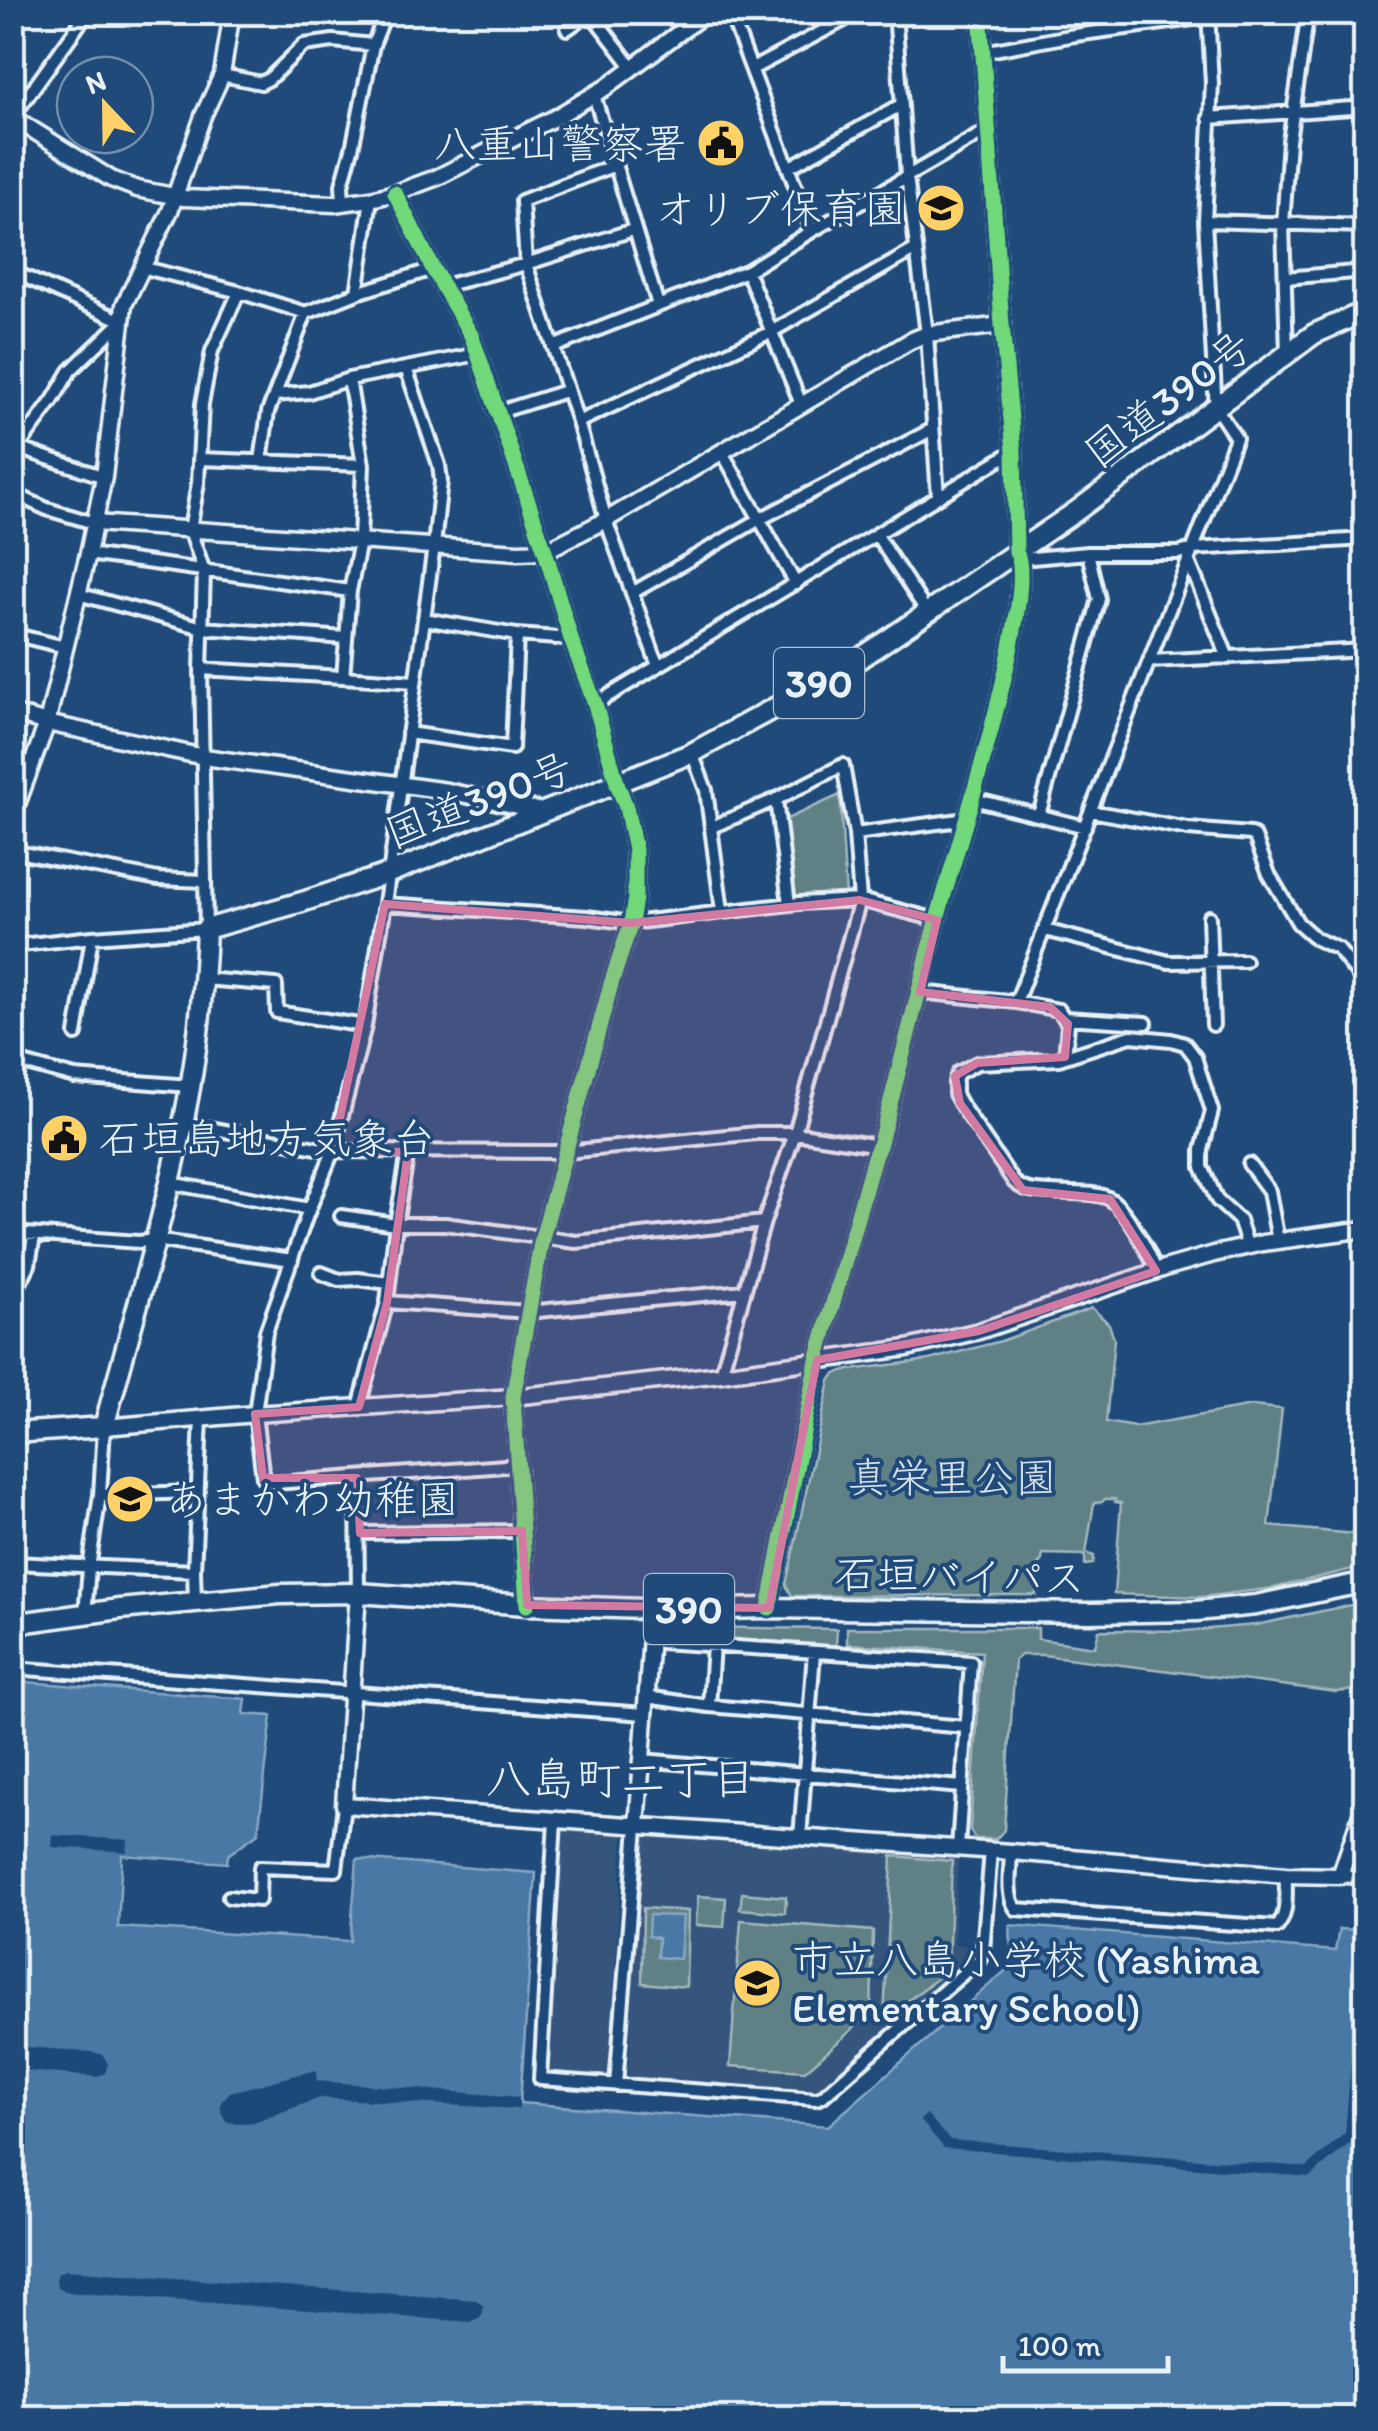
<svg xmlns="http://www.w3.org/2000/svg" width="1378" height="2431" viewBox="0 0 1378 2431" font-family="Itim,'Klee One',sans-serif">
	<rect width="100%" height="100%" fill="#1f4a7a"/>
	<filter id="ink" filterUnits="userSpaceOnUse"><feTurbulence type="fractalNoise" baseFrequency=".01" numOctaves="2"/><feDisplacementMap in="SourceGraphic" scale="20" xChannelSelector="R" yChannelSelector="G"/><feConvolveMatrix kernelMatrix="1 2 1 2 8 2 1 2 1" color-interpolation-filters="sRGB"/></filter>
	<g filter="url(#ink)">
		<!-- built -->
		<path fill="#34557d" d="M560,1830L623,1835L609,2080L544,2076Z
			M647,1833L958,1856L954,1944L974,1947L970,1957L958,1969L812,2095L628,2081L640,1840Z"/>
		<!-- green -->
		<path fill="#5e8084" stroke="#a3b8be" stroke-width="2.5" d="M840,795L846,898L792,901L782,821Z
			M1092,1308L1109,1324L1114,1340L1106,1422L1135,1427L1252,1406L1282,1409L1269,1526L1365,1535V1566L1274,1588L1201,1597L1114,1594L1121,1503L1115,1502V1499H1105L1102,1502L1094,1503L1086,1553L1094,1556L1093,1564L1085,1565V1557L1083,1555L1043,1554L1042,1560L1036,1568V1595L792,1596L786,1585L830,1381L834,1375L842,1371L929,1360L1001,1341Z
			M1365,1602V1689L1336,1692L1043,1655H1021L1015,1660L1004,1830L996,1839H975L970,1830L982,1652L847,1644V1628H1038V1639L1095,1647L1099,1630L1185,1631L1256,1625Z
			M679,1627L837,1629L836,1646L670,1636L672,1629Z
			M892,1856L952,1861L948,1970L884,2019Z
			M742,1893L786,1897L785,1913L740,1909Z
			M698,1896L726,1898L724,1927L696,1925Z
			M643,1908L688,1911L686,1987L642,1983Z
			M741,1920L873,1931L871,2013L805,2071L730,2066Z"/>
		<!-- water -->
		<path fill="#4878a4" stroke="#88a8c6" stroke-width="2.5" d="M12,1681L246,1699L244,1714L272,1716L258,1833L228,1855L227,1863L122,1855L118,1927L350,1941L357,1859L536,1873L520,2103L828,2126L1012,1965L1010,1925L1335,1951L1339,1929L1358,1930L1357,1950L1366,1951L1365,2418H13Z
			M649,1915L683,1916L680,1959L657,1957L658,1938L648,1936Z"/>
		<!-- pier -->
		<path fill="#1f4a7a" d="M53,1835L128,1840L127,1852L52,1847Z
			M1360,1951H1365V2025L1357,2137L1310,2177L944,2148L920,2120L927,2114L950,2140L1307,2167L1345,2133Z
			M13,2046L93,2052L103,2055L108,2064L105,2073L97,2077L13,2070Z
			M316,2070L317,2081L519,2097V2109L320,2098L252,2123L236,2124L226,2121L221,2112V2102L230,2092Z
			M66,2270L476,2300L483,2306V2313L479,2319L471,2322L65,2292L57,2287L56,2280L58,2273Z"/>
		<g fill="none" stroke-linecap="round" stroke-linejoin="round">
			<!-- minor casing -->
			<g stroke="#e8f1f8" stroke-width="18">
				<path id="minor" d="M590,12L633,68
					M730,12L812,231
					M895,12L907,176L927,334L938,497
					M567,29L591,12
					M983,52L1075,35L1244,12
					M752,69L859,12
					M222,75L261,83L269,79L304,45L333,41L373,45L386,12
					M594,95L658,305
					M12,118L88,12
					M1209,118L1366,107
					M615,165L522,201L526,264L578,422L606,520L658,666
					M788,168L901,105
					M343,203L342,185L352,149L373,45
					M1205,221L1366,226
					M141,267L239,292L306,313L357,293L433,269
					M12,271L122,321L70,371L53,400L12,456
					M747,271L801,404
					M1285,278L1366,271
					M444,286L526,264L633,230
					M357,293L371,199
					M553,347L747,271L812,231L988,130
					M1287,353L1283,224L1289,141L1308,12
					M406,368L439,465L441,481L434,546L385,904L365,1026L333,1151L307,1215L266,1332L255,1414L263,1478L274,1483L519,1465
					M275,395L309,392L349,379L478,354
					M499,412L566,391
					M578,422L771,332L916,249
					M12,435L18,448L104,477
					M722,452L796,584
					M199,459L363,465
					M261,461L268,412L306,313
					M12,493L47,509L94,523
					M876,534L927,612
					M88,554L350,591
					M1021,559L1088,553H1179L1193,549L1366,539
					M1189,562L1228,658
					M632,593L760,519L933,429
					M78,594L203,628L346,638
					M424,619L517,635L571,639
					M12,634L65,647
					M1150,661L1366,650
					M201,669L343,677L350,591L360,541L363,465L349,379
					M343,677L415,682
					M595,704L1014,451
					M408,733L512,748L517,635
					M692,753L706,790L722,911
					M776,799L789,904
					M973,799L1085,827
					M1091,811L1188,829L1251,834L1255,837L1269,874L1298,923L1316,939L1338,949L1358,975L1366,981
					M1039,815L1099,599L1088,553
					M712,827L779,798L843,765L855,834L860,900L795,1133L764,1222L721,1374
					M855,834L967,819
					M12,851L158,879L204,881
					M385,904L587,917L631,923L799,903L860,900L937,920
					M1209,917L1213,1025
					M1045,930L1169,962L1245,961
					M12,946L92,937L206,929L201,669L204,571L190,530L198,483L202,404L212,351L239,292
					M204,979L276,985L277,1012L365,1026
					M920,992L1016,1002L1059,1010L1068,1024L1065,1057
					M1016,1002L1236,438L1216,408L1215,393L1205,221L1212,83L1208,12
					M1065,1018L1146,1023
					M76,1034L92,937
					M12,1060L75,1077L190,1086
					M182,1123L333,1151L566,1152L757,1133H795L879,1146
					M1249,1164L1269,1191L1278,1241
					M170,1183L309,1209
					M341,1216L396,1224H445L576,1242L764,1222
					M12,1233L139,1242L155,1240L292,1260
					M1156,1271C1150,1253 1125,1206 1108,1198C1092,1191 1069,1194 1052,1192C1037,1191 1025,1192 1014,1182L960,1103L955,1094V1082L958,1073L977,1063L1059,1059L1131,1036L1171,1040L1185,1044L1195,1057L1212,1111L1202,1150V1167L1217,1200L1239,1220L1248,1247
					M321,1273L339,1280L358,1279L389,1283
					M12,1299L29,1265L34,1236
					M387,1302L528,1312L744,1291
					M359,1407L387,1302L396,1224L408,1152
					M357,1478L358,1593
					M100,1495L198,1492
					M360,1533L522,1531
					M12,1563L194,1571
					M195,1602L194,1571L201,1419
					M85,1614L89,1568L100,1495L104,1427
					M660,1642L971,1662L958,1848
					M12,1668L645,1714
					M646,1697L709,1706L966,1727
					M709,1706L713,1645
					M642,1760L962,1787
					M555,1820L540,2079L816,2099L822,2097L980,1959L983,1951L991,1850
					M800,1838L814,1652
					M1011,1852C1011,1870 1005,1894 1016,1909L1277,1927C1289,1914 1285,1891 1286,1875
					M1340,1876L1366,1878
					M229,1897L259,1900L260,1867L336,1870L344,1805
					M1364,1946L1366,1912
					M616,2085L637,1827"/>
			</g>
			<!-- tertiary casing -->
			<g stroke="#e8f1f8" stroke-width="21">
				<path id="tertiary" d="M12,117L111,179L137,189L184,198L334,204L371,199L395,193L438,177L556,117L605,88L707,12
					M395,193L433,269L471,335L478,354L545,551L571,639L595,704L617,783L626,807L635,850V898L631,923L611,984L542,1238L513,1397L527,1605
					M94,523L518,552L545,551L606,520L910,341L927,334L1002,325
					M12,713L47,723L204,757L447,791L542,811
					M12,818L47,723L88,554L104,477L124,305L170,211L203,116L222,75L232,12
					M104,1427L255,1414L513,1397L721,1374L907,1348L979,1331L1168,1267L1214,1254L1263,1243L1366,1229
					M358,1593L344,1805L1011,1852L1286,1875L1340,1876L1366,1799
					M769,1608L817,1360L874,1157L879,1146C899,1072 917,997 936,923C951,866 1041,590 1016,552L1014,451L1002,325L980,12
					M637,1827L653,1609"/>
			</g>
			<!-- trunk casing -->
			<g stroke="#e8f1f8" stroke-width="25">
				<path id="trunk" d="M12,1433L104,1427C134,1315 169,1203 190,1088C199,1036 204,982 206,929L302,902L387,874L692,753L840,672L1075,512L1314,334L1366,311
					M12,1624L120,1609L280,1594L358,1593L527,1605L673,1610L769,1608L1089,1613L1196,1611L1256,1605L1366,1582"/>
			</g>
			<!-- minor -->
			<use href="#minor" stroke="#1f4a7a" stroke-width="10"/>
			<!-- tertiary -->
			<use href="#tertiary" stroke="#1f4a7a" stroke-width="14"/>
			<!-- trunk -->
			<use href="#trunk" stroke="#1f4a7a" stroke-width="18"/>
			<!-- cycleway casing -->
			<g stroke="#1f4a7a" stroke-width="21">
				<path id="cycleway" d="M395,193L433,269L471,335L478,354L545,551L571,639L595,704L617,783L626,807L635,850V898L631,923L611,984L542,1238L513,1397L527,1605
					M769,1608L817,1360L874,1157L879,1146C899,1072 917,997 936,923C951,866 1041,590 1016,552L1014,451L1002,325L980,12"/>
			</g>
			<!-- cycleway -->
			<use href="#cycleway" stroke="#71d979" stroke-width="15"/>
		</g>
	</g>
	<!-- marked area -->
	<path fill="#d37aa2" fill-opacity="0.2" stroke="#d37aa2" stroke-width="8" stroke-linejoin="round" d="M860,900L937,920L920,992L1050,1007L1068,1024L1065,1057L977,1063L955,1076L960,1103L1023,1190L1110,1199L1156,1271L979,1331L817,1360L769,1608L527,1605L522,1531L360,1533L357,1478H263L255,1414L359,1407L387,1302L408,1152L333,1151L385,904L631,923Z"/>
	<!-- icons -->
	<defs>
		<g id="civic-disc" transform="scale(2.5)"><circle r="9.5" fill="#ffd166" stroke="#1f4a7a"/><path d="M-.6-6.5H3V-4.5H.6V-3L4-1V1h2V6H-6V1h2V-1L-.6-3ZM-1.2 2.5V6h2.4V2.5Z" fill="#111"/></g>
		<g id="school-disc" transform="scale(2.5)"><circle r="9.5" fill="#ffd166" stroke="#1f4a7a"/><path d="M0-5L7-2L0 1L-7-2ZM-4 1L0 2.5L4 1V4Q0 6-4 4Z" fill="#111"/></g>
	</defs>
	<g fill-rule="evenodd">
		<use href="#civic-disc" x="721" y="143"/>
		<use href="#school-disc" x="941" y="208"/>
		<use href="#civic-disc" x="64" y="1138"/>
		<use href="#school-disc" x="130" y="1499"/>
		<use href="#school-disc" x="757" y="1983"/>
	</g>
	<g text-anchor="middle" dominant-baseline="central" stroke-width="8" stroke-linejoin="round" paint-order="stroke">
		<!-- shield labels -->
		<g fill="#1f4a7a" stroke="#acbfd2" stroke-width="2.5">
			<rect x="774" y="648" width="90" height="70" rx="8"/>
			<rect x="644" y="1574" width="90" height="70" rx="8"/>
		</g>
		<g font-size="40" font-weight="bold" fill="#e8f1f8">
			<text x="819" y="683">390</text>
			<text x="689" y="1609">390</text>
		</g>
		<!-- poi labels -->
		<g font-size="42" fill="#e8f1f8" stroke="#1f4a7a" text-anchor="start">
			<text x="686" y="143" text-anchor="end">八重山警察署</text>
			<text x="906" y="208" text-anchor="end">オリブ保育園</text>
			<text x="99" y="1138">石垣島地方気象台</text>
			<text x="165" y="1499">あまかわ幼稚園</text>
			<text x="792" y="1959">市立八島小学校 (Yashima<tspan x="792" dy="48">Elementary School)</tspan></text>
		</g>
		<!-- street labels -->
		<g font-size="42" fill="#e8f1f8" stroke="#1f4a7a">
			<text transform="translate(1168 399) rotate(-37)">国道390号</text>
			<text transform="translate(479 800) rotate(-21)">国道390号</text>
			<text transform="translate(960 1576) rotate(1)">石垣バイパス</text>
		</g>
		<!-- park labels -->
		<g font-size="42" fill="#d3e0e7" stroke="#1f4a7a">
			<text x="952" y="1477">真栄里公園</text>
		</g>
		<!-- neighbourhood labels -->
		<g font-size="45" fill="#e8f1f8" stroke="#1f4a7a">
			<text x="621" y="1778">八島町二丁目</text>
		</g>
	</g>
	<!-- margin -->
	<rect width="1378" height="2431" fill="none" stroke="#1f4a7a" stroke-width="50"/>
	<rect x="25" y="25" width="1328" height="2381" fill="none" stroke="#e8f1f8" stroke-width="4" filter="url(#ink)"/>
	<!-- north arrow -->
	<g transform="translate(105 105) rotate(338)"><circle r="48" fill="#1f4a7a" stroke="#6f8dac" stroke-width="2.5"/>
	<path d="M0-8L18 38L0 25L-18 38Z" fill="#ffd166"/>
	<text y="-15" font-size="28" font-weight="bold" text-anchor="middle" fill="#e8f1f8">N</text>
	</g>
	<!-- scale -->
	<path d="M1003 2356v15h165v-15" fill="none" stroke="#e8f1f8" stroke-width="5"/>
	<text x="1018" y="2356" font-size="30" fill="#e8f1f8" stroke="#1f4a7a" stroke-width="8" paint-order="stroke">100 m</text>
</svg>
